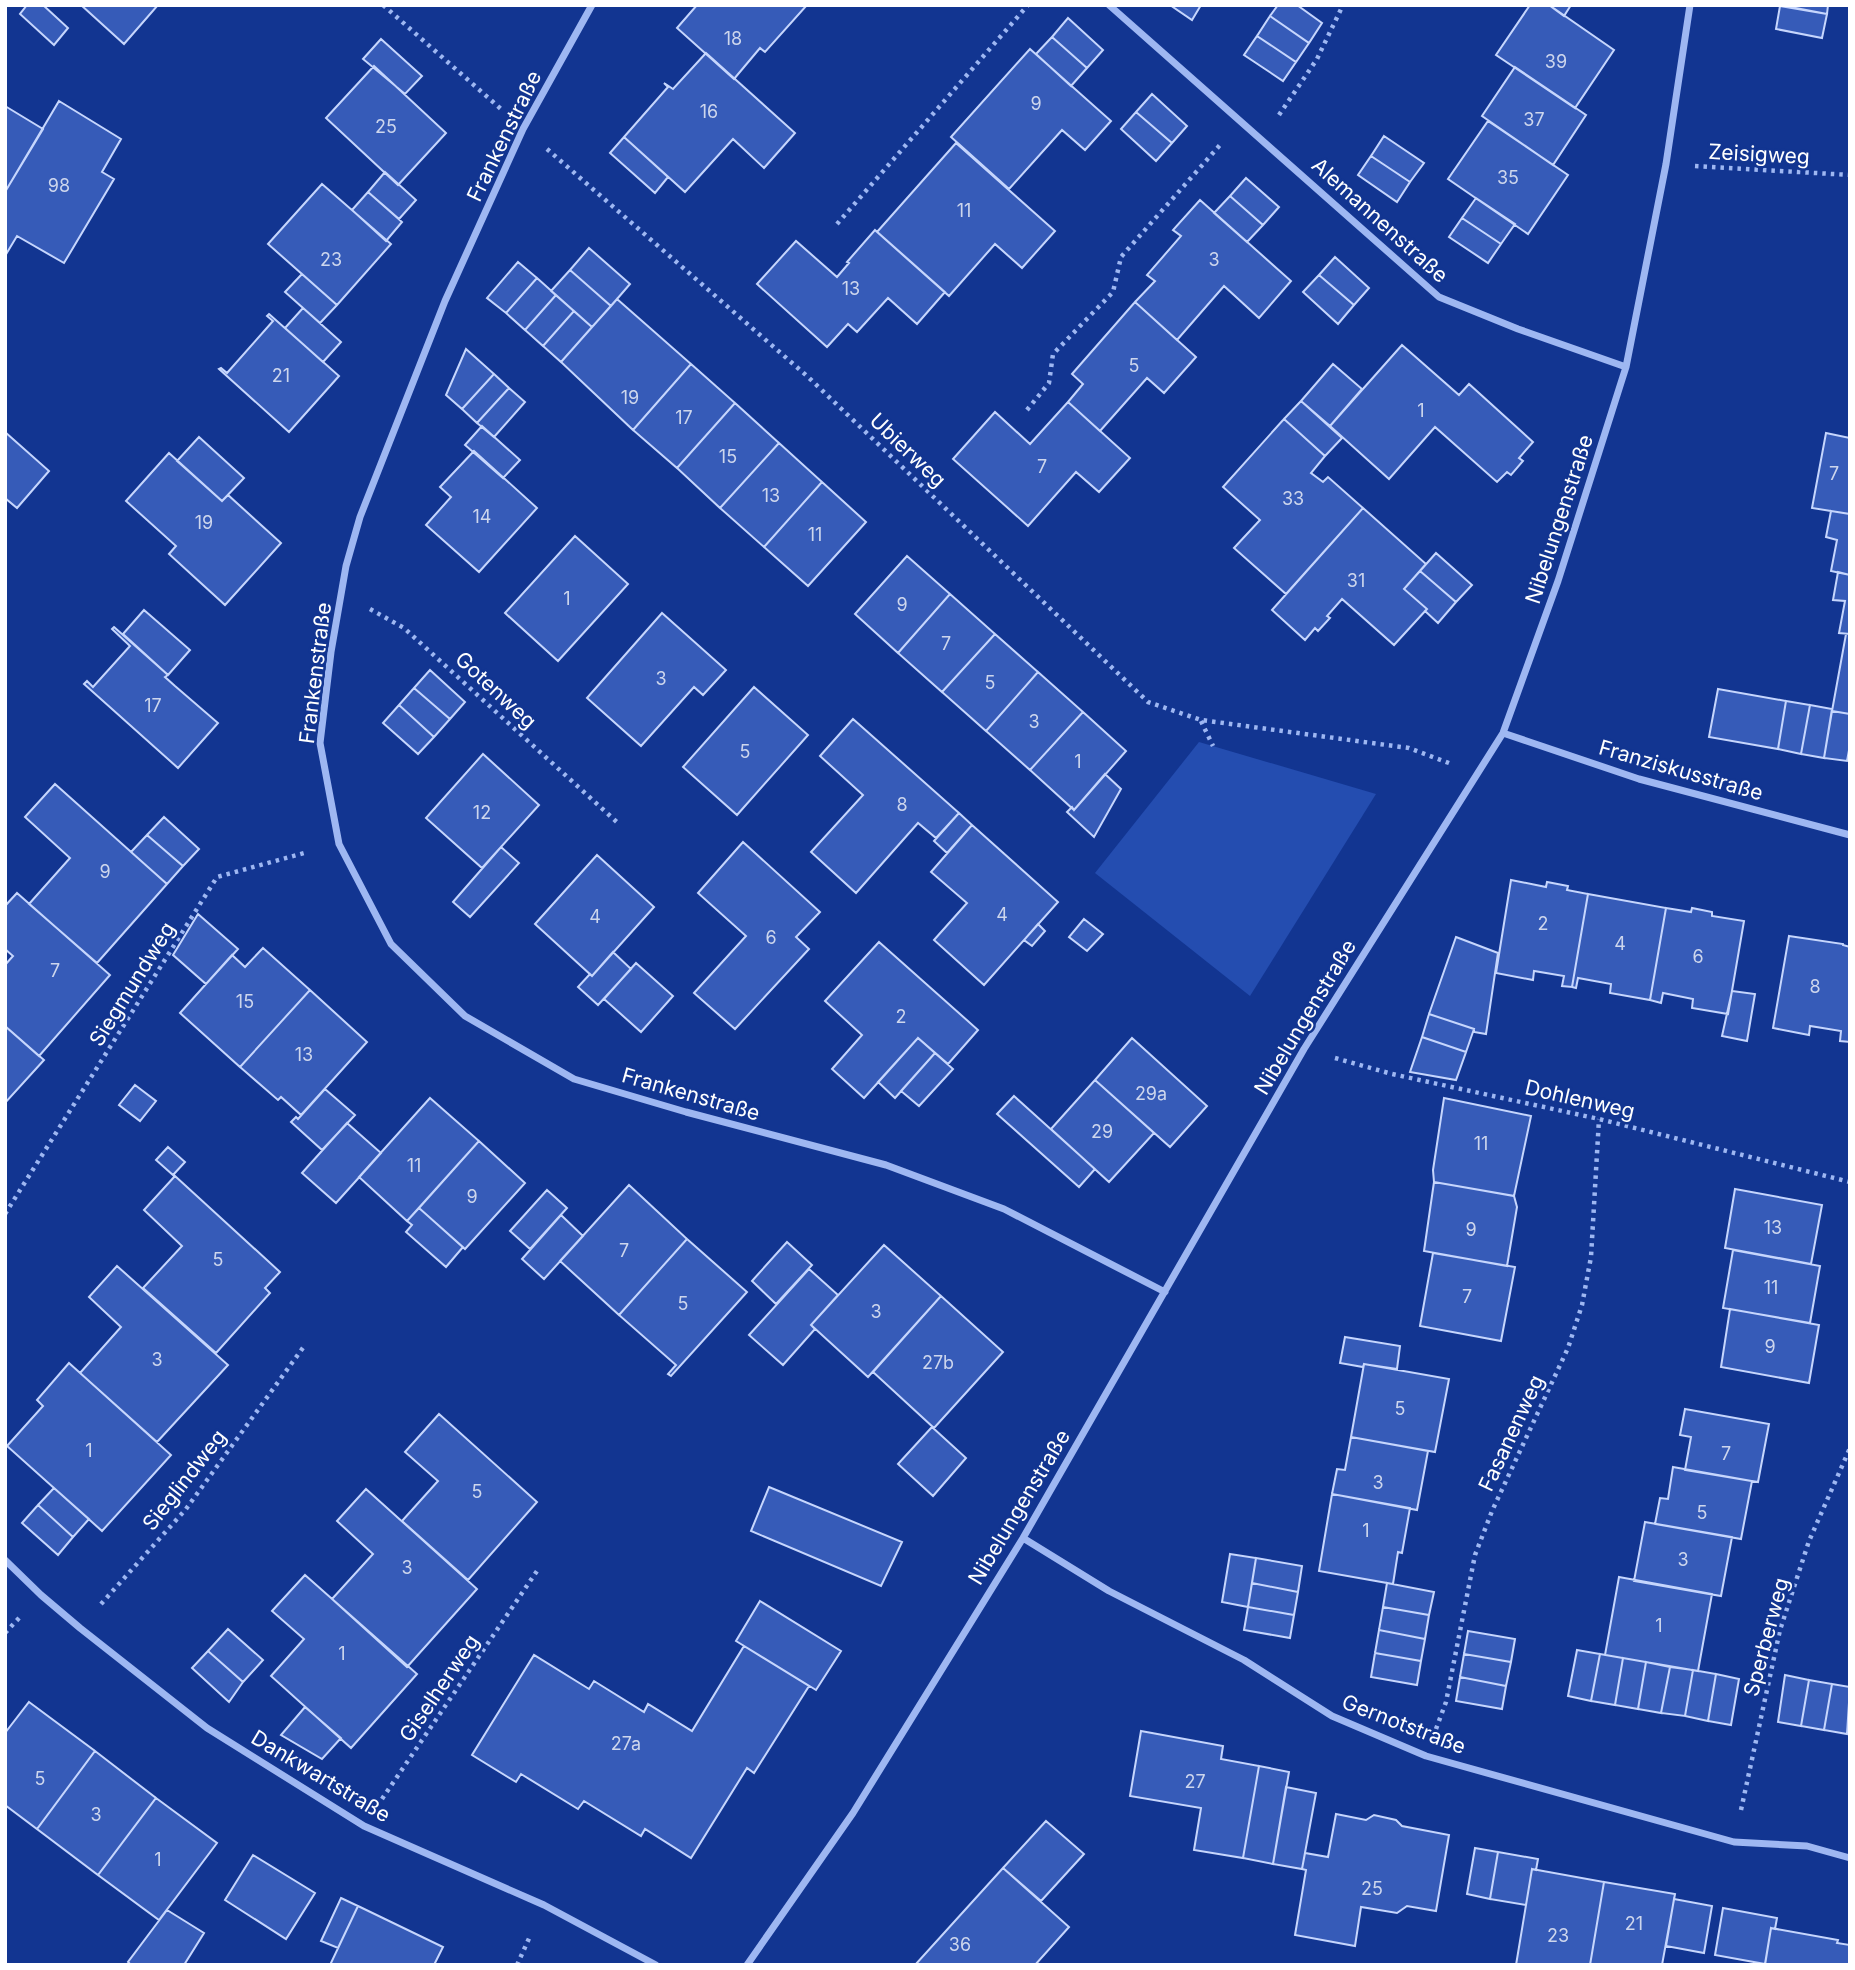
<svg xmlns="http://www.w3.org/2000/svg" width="1855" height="1970" viewBox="0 0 1855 1970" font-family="Inter,sans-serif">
	<rect width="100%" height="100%" fill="#123591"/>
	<!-- green -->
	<path fill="#244db0" d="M1199,742L1376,794L1250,996L1095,873Z"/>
	<!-- building -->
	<path fill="#365bb8" stroke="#c6d6fd" stroke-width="2" d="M27,5H43L68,28L54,45L20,14Z
		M81,5H158L124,44Z
		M697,5H807L765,52L760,48L734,79L677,28Z
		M1170,5H1201L1192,20Z
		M1278,5H1297L1322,23L1309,43L1270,16Z
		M1530,5H1549L1614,50L1575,108L1496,55Z
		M1549,5H1571L1564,16Z
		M1780,5H1828L1827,14Z
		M1780,6L1827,14L1822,38L1776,29Z
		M1270,16L1309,43L1296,62L1257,36Z
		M1068,18L1103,50L1087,68L1052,37Z
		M1257,36L1296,62L1283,81L1244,55Z
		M1052,37L1087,68L1071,86L1036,54Z
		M381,39L422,76L405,94L363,59Z
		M1030,49L1111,121L1085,150L1062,130L1009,189L951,137Z
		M706,53L795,133L764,168L733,139L685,192L624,137L668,87L664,83L673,89Z
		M374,66L446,133L398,185L326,118Z
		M1515,67L1586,115L1553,165L1482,116Z
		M1152,94L1187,126L1172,143L1136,112Z
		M59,101L121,139L102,172L114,179L64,263L17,236L5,256V192Z
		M5,106L43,129L5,192Z
		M1136,112L1172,143L1156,161L1121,129Z
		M1488,121L1568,175L1528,234L1448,179Z
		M1384,136L1424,163L1410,182L1371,156Z
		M624,137L668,177L655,193L610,153Z
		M956,143L1055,231L1022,268L995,244L949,296L877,232Z
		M1371,156L1410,182L1397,202L1358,175Z
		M385,172L416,200L399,219L368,192Z
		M1246,178L1279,207L1263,225L1230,196Z
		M322,184L391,244L337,305L268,244Z
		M368,192L402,222L386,241L352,210Z
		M1230,196L1263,225L1247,242L1214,213Z
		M1476,198L1515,224L1501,244L1462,218Z
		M1200,200L1291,281L1259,318L1224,286L1177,340L1135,302L1155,281L1147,275L1181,236L1173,230Z
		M1462,218L1501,244L1488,263L1449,237Z
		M875,230L945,292L917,324L888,298L857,332L848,324L827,347L757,284L796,241L837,277L849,263L847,262Z
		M589,248L630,284L611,306L570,270Z
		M1335,257L1369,288L1354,305L1319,275Z
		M518,262L537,278L506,313L487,298Z
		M570,270L611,306L592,327L551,291Z
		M302,274L337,305L320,323L285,292Z
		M1319,275L1354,305L1338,324L1303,292Z
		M537,278L556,295L525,330L506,313Z
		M556,295L574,311L543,346L525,330Z
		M617,299L691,364L633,430L561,362Z
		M1135,302L1196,357L1164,393L1147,378L1100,431L1068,402L1083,384L1072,374Z
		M303,308L341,342L323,362L285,328Z
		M574,311L592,327L561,362L543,346Z
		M269,314L339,376L289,432L219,369L221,368L227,373L273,321L267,316Z
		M1402,345L1459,395L1469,384L1533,442L1519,458L1523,461L1511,475L1507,472L1497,482L1435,427L1389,479L1330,426Z
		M466,349L494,374L462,409L446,395Z
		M691,364L735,403L677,468L633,430Z
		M1333,364L1362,389L1330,426L1301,401Z
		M494,374L509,388L477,423L462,409Z
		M509,388L525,402L494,437L477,423Z
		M1301,401L1342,438L1325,456L1284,419Z
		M1068,402L1130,458L1099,492L1076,472L1028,526L953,459L995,412L1030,444Z
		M735,403L779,443L720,508L677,468Z
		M1284,419L1325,456L1311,473L1323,482L1328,477L1363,508L1286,594L1234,548L1260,520L1223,487Z
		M482,426L520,460L503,478L465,445Z
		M5,432L49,471L17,508L5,498Z
		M1826,433L1850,438V514L1812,508Z
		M199,437L244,478L222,501L177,461Z
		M779,443L822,482L764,547L720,508Z
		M474,451L537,508L479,572L426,525L451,497L440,487Z
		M169,453L222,501L228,495L281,543L225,605L169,554L176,546L126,501Z
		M822,482L866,522L808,586L764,547Z
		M1363,508L1426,564L1404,589L1427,609L1394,645L1342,599L1327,616L1330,618L1318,631L1315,628L1305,640L1272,610Z
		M1831,511L1850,514V575L1831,571L1837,540L1826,537Z
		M575,536L628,584L558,661L505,613Z
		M1436,553L1472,585L1456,602L1420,571Z
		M907,556L950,594L898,653L855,614Z
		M1420,571L1456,602L1438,623L1425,611L1427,609L1404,589Z
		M1838,572L1850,575V634L1839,633L1845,601L1833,600Z
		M950,594L995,634L942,692L898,653Z
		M144,610L190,650L168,675L123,634Z
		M662,613L726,670L703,695L694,687L641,746L587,698Z
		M114,627L168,675L165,677L175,686L218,723L178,768L84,684L87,681L93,687L130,646L112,629Z
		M995,634L1038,672L986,731L942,692Z
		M1846,634H1850V714L1832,711Z
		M430,670L465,702L450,719L414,688Z
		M1038,672L1083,712L1030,770L986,731Z
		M754,687L808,735L737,815L683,767Z
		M414,688L450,719L434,737L399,705Z
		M1718,689L1786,701L1778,749L1709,737Z
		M1786,701L1810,705L1801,754L1778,749Z
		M399,705L434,737L418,754L383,723Z
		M1810,705L1832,709L1824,758L1801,754Z
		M1832,711L1850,714V745L1847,761L1824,758Z
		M1083,712L1126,751L1074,810L1030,770Z
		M853,719L959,813L936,838L918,823L856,893L811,852L863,795L820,756Z
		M483,754L539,805L482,868L426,818Z
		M1105,774L1121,789L1094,837L1067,812L1072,807L1074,810Z
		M55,784L167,884L97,963L29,904L70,858L25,817Z
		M959,813L972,825L947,853L934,841Z
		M164,817L199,849L183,866L147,835Z
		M972,825L1058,902L984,985L934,940L967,903L931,872Z
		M147,835L183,866L167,884L131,852Z
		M743,842L820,912L796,937L809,949L735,1029L694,993L746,936L698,893Z
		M501,847L519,863L470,917L453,902Z
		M597,855L654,907L592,976L535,924Z
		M1511,880L1546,887L1547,882L1568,886L1567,890L1588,894L1572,987L1562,986L1564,976L1534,971L1533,980L1496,973Z
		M17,893L110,975L39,1056L5,1026V965L13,956L5,949V906Z
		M1588,894L1666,908L1650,1000L1610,993L1611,984L1578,978L1576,988L1572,987Z
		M1666,908L1691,912L1692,908L1712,912V916L1744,921L1728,1014L1692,1008L1693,999L1663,993L1661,1003L1650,1000Z
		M198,914L238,949L206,984L173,955Z
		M1084,919L1103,934L1087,951L1069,937Z
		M1038,924L1045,931L1032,946L1024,940Z
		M1789,936L1843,944V945L1850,947V1042L1840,1041L1841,1031L1810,1026L1809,1035L1773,1028Z
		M1456,937L1498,953L1486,1034L1474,1032V1029L1429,1014Z
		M879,942L978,1030L948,1064L918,1038L864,1098L832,1069L862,1035L825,1001Z
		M263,948L310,990L240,1067L180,1013L232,955L245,967Z
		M613,952L631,969L598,1005L578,987L590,974L592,976Z
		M636,963L673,996L641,1032L604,999Z
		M310,990L367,1042L301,1115L281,1097L278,1100L240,1067Z
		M1732,991L1755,994L1747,1041L1722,1036Z
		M1429,1014L1474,1029L1466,1052L1422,1037Z
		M5,1026L44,1060L5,1103Z
		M1422,1037L1466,1052L1456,1080L1410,1072Z
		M918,1038L935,1053L895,1098L878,1082Z
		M1132,1038L1207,1106L1170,1147L1095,1080Z
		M935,1053L953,1069L919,1106L901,1091Z
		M1095,1080L1154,1133L1109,1182L1051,1129Z
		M135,1085L156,1101L140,1121L119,1105Z
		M325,1089L355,1115L322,1150L291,1122L296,1117L298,1119Z
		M1014,1096L1095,1169L1079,1187L997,1114Z
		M430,1098L479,1141L407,1221L359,1177Z
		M1444,1098L1531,1116L1514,1196L1434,1182L1433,1170Z
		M347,1123L381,1153L336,1203L302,1173Z
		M479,1141L525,1183L465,1249L419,1208Z
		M168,1147L185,1162L173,1175L156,1160Z
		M175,1176L280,1272L265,1288L270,1293L216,1353L143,1288L182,1246L144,1210Z
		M1434,1182L1514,1196L1517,1207L1507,1266L1424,1251Z
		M629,1185L687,1239L619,1315L560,1261Z
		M1735,1189L1822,1205L1811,1264L1725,1248Z
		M547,1190L567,1208L530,1249L510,1231Z
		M419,1208L463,1247L446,1267L406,1232L412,1225L407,1221Z
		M561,1215L583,1236L544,1279L522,1259Z
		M687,1239L747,1292L671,1376L668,1374L676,1365L619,1315Z
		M787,1242L812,1265L776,1304L752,1281Z
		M884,1245L941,1296L868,1377L811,1325Z
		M1733,1250L1820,1266L1810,1323L1723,1308Z
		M1433,1253L1515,1267L1501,1341L1420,1326Z
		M117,1266L228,1365L157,1442L80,1373L121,1327L89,1297Z
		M809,1269L838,1295L811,1325L815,1329L783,1365L749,1335Z
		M941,1296L1003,1352L934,1428L873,1372Z
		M1730,1309L1819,1325L1809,1383L1721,1367Z
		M1345,1337L1400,1346L1397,1369L1364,1364L1363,1367L1340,1363Z
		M69,1363L171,1455L102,1531L7,1446L43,1406L37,1400Z
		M1364,1364L1449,1379L1435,1452L1351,1437Z
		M1685,1409L1769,1424L1758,1482L1685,1470L1691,1437L1680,1435Z
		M439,1414L537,1502L468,1580L402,1521L438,1481L405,1452Z
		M932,1427L966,1458L933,1496L898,1464Z
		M1351,1437L1428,1451L1417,1510L1332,1494L1337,1469L1345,1470Z
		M1673,1467L1752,1481L1741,1539L1655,1524L1660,1498L1668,1499Z
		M769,1487L902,1542L881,1586L751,1531Z
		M54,1488L89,1519L73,1537L38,1505Z
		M366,1489L477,1589L407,1667L332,1599L373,1554L337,1521Z
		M1332,1494L1410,1508L1402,1553L1398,1552L1393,1584L1319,1571Z
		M38,1505L73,1537L58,1555L22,1523Z
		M1645,1522L1732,1537L1721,1596L1634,1581Z
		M1230,1554L1256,1558L1248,1607L1222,1602Z
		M1256,1558L1302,1566L1298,1592L1252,1583Z
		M305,1575L417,1674L351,1748L271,1676L304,1639L272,1611Z
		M1619,1577L1712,1594L1698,1671L1605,1655Z
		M1252,1583L1298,1592L1294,1615L1248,1607Z
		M1387,1583L1434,1592L1429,1615L1383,1607Z
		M760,1601L841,1651L816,1690L736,1641Z
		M1248,1607L1294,1615L1290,1638L1244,1630Z
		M1383,1607L1429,1615L1425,1639L1379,1630Z
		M228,1629L263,1660L243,1682L208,1651Z
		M1379,1630L1425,1639L1421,1661L1375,1653Z
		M1468,1631L1515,1639L1511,1662L1464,1654Z
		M744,1646L809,1686L754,1773L747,1768L691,1858L645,1829L641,1836L584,1801L578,1809L521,1774L516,1782L472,1755L534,1655L589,1689L594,1681L644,1712L648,1704L692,1731Z
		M1577,1650L1600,1654L1591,1701L1568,1696Z
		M208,1651L243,1682L229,1702L192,1668Z
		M1375,1653L1421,1661L1417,1685L1371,1677Z
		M1464,1654L1511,1662L1506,1686L1460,1677Z
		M1600,1654L1623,1658L1615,1705L1591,1701Z
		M1623,1658L1646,1662L1638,1709L1615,1705Z
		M1646,1662L1670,1667L1661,1713L1638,1709Z
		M1670,1667L1693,1670L1685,1716L1661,1713Z
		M1693,1670L1716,1674L1708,1721L1685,1716Z
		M1716,1674L1739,1679L1731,1725L1708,1721Z
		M1785,1675L1809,1680L1801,1726L1778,1722Z
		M1460,1677L1506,1686L1502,1709L1456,1701Z
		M1809,1680L1832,1684L1824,1730L1801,1726Z
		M1832,1684L1850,1687L1847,1734L1824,1730Z
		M29,1702L95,1751L37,1829L5,1805V1733Z
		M305,1707L341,1738L322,1759L281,1735Z
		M1141,1731L1223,1746L1221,1759L1259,1766L1243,1858L1194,1850L1201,1808L1130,1796Z
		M95,1751L156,1798L98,1875L37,1829Z
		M1259,1766L1289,1772L1273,1864L1243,1858Z
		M1286,1787L1316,1793L1302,1869L1273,1864Z
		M156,1798L217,1843L159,1920L98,1875Z
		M1336,1814L1366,1820L1374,1815L1396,1820L1402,1826L1449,1835L1436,1911L1407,1906L1397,1913L1361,1907L1355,1946L1295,1935L1306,1870L1302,1869L1305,1853L1328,1857Z
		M1046,1821L1084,1854L1041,1901L1003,1868Z
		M1475,1848L1498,1852L1490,1899L1467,1894Z
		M1498,1852L1538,1859L1536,1870L1532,1869L1526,1905L1490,1899Z
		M253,1855L315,1893L286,1939L225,1900Z
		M1003,1868L1069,1927L1035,1965H915Z
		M1532,1869L1604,1882L1590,1965H1516Z
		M1604,1882L1675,1894L1662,1965H1590Z
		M341,1898L358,1906L338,1948L321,1941Z
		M1674,1899L1712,1906L1704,1953L1666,1946Z
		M358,1906L443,1947L434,1965H330Z
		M1723,1908L1777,1918L1775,1929L1771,1928L1765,1964L1715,1955Z
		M167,1910L204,1933L184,1965H131L128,1962Z
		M1771,1928L1838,1940L1837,1943L1850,1945V1965H1765Z"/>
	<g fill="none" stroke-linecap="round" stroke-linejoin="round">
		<!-- path -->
		<path stroke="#9eb7f2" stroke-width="4.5" stroke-dasharray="3.5 5" stroke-linecap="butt" d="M383,5L501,109
			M1279,115L1317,59L1343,5
			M547,149L807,376L1148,702L1201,720L1409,748L1449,763
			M1695,166L1850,175
			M837,224L1028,5
			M1027,410L1049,383L1053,354L1113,292L1121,257L1220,145
			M370,609L404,628L619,824
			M1201,721L1213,746
			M1335,1058L1392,1074L1599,1119L1850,1182
			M5,1214L217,877L308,852
			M101,1604L186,1509L305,1345
			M5,1633L21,1616
			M1436,1729L1446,1702L1475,1555L1492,1511L1568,1348L1582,1305L1591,1257L1599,1119
			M382,1799L539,1568
			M1741,1810L1780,1630L1809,1541L1850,1448
			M517,1965L531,1934"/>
		<!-- minor -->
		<path stroke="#9eb7f2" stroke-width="7" d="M592,5L523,129L445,301L360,517L346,566L331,652L320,743L339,844L391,944L465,1016L574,1079L686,1112L886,1165L1004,1209L1165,1292
			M1109,5L1439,297L1518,329L1626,367
			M1503,733L1639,779L1850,835
			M1023,1538L1109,1591L1244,1660L1332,1716L1426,1756L1734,1842L1807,1846L1850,1858
			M5,1560L41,1595L80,1628L207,1728L364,1826L544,1905L656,1965
			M747,1965L853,1813L1023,1538L1304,1049L1503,733L1558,581L1626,367L1666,164L1690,5"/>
	</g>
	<g text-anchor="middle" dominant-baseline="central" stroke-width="5" stroke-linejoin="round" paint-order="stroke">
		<!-- number labels -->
		<g font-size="18" fill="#cdd6ed">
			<text x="733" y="38">18</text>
			<text x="1556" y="61">39</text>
			<text x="1036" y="103">9</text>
			<text x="709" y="111">16</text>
			<text x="1534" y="119">37</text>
			<text x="386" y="126">25</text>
			<text x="1508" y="177">35</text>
			<text x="59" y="185">98</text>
			<text x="964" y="210">11</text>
			<text x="331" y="259">23</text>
			<text x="1214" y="259">3</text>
			<text x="851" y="288">13</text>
			<text x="1134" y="365">5</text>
			<text x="281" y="375">21</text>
			<text x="630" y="397">19</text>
			<text x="1421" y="410">1</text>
			<text x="684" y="417">17</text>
			<text x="728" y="456">15</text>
			<text x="1042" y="466">7</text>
			<text x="1834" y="473">7</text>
			<text x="771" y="495">13</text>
			<text x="1293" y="498">33</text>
			<text x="482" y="516">14</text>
			<text x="204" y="522">19</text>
			<text x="815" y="534">11</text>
			<text x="1356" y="580">31</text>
			<text x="567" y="598">1</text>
			<text x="902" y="604">9</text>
			<text x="946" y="643">7</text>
			<text x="661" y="678">3</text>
			<text x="990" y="682">5</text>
			<text x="153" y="705">17</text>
			<text x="1034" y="721">3</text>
			<text x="745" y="751">5</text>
			<text x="1078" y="761">1</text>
			<text x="902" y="804">8</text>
			<text x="482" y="812">12</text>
			<text x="105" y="871">9</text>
			<text x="1002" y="914">4</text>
			<text x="595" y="916">4</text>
			<text x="1543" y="923">2</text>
			<text x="771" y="937">6</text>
			<text x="1620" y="943">4</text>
			<text x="1698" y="956">6</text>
			<text x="55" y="970">7</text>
			<text x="1815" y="986">8</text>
			<text x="245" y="1001">15</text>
			<text x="901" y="1016">2</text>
			<text x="304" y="1054">13</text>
			<text x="1151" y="1093">29a</text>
			<text x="1102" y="1131">29</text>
			<text x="1481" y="1143">11</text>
			<text x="414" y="1165">11</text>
			<text x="472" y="1196">9</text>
			<text x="1773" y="1227">13</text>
			<text x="1471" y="1229">9</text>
			<text x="624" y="1250">7</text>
			<text x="218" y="1259">5</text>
			<text x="1771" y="1287">11</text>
			<text x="1467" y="1296">7</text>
			<text x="683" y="1303">5</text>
			<text x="876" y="1311">3</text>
			<text x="1770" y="1346">9</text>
			<text x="157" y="1359">3</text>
			<text x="938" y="1362">27b</text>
			<text x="1400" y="1408">5</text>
			<text x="89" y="1450">1</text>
			<text x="1726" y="1453">7</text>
			<text x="1378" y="1482">3</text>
			<text x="477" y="1491">5</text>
			<text x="1702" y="1512">5</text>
			<text x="1366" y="1530">1</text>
			<text x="1683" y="1559">3</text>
			<text x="407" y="1567">3</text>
			<text x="1659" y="1625">1</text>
			<text x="342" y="1653">1</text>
			<text x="626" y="1743">27a</text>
			<text x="40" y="1778">5</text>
			<text x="1195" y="1781">27</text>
			<text x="96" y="1814">3</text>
			<text x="158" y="1859">1</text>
			<text x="1372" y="1888">25</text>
			<text x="1634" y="1923">21</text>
			<text x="1558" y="1935">23</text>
			<text x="960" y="1944">36</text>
		</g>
		<!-- street labels -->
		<g font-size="21" fill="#fff" stroke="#123591">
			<text transform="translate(504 136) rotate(-64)">Frankenstraße</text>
			<text transform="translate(1759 154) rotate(3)">Zeisigweg</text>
			<text transform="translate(1380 220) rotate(42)">Alemannenstraße</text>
			<text transform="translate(908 450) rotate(44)">Ubierweg</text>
			<text transform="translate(1559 519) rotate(-72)">Nibelungenstraße</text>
			<text transform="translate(315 673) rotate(-83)">Frankenstraße</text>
			<text transform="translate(496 690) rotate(43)">Gotenweg</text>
			<text transform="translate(1681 770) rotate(16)">Franziskusstraße</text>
			<text transform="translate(132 984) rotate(-58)">Siegmundweg</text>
			<text transform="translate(1305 1017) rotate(-59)">Nibelungenstraße</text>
			<text transform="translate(691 1094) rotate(16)">Frankenstraße</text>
			<text transform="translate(1580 1099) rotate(13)">Dohlenweg</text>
			<text transform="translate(1511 1433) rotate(-65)">Fasanenweg</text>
			<text transform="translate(184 1480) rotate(-52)">Sieglindweg</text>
			<text transform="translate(1019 1507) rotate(-59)">Nibelungenstraße</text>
			<text transform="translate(1766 1637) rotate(-75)">Sperberweg</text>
			<text transform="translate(439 1688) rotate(-56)">Giselherweg</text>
			<text transform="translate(1404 1724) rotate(21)">Gernotstraße</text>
			<text transform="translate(321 1776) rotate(31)">Dankwartstraße</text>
		</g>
	</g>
	<!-- border -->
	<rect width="1855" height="1970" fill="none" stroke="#ffffff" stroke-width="14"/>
</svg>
